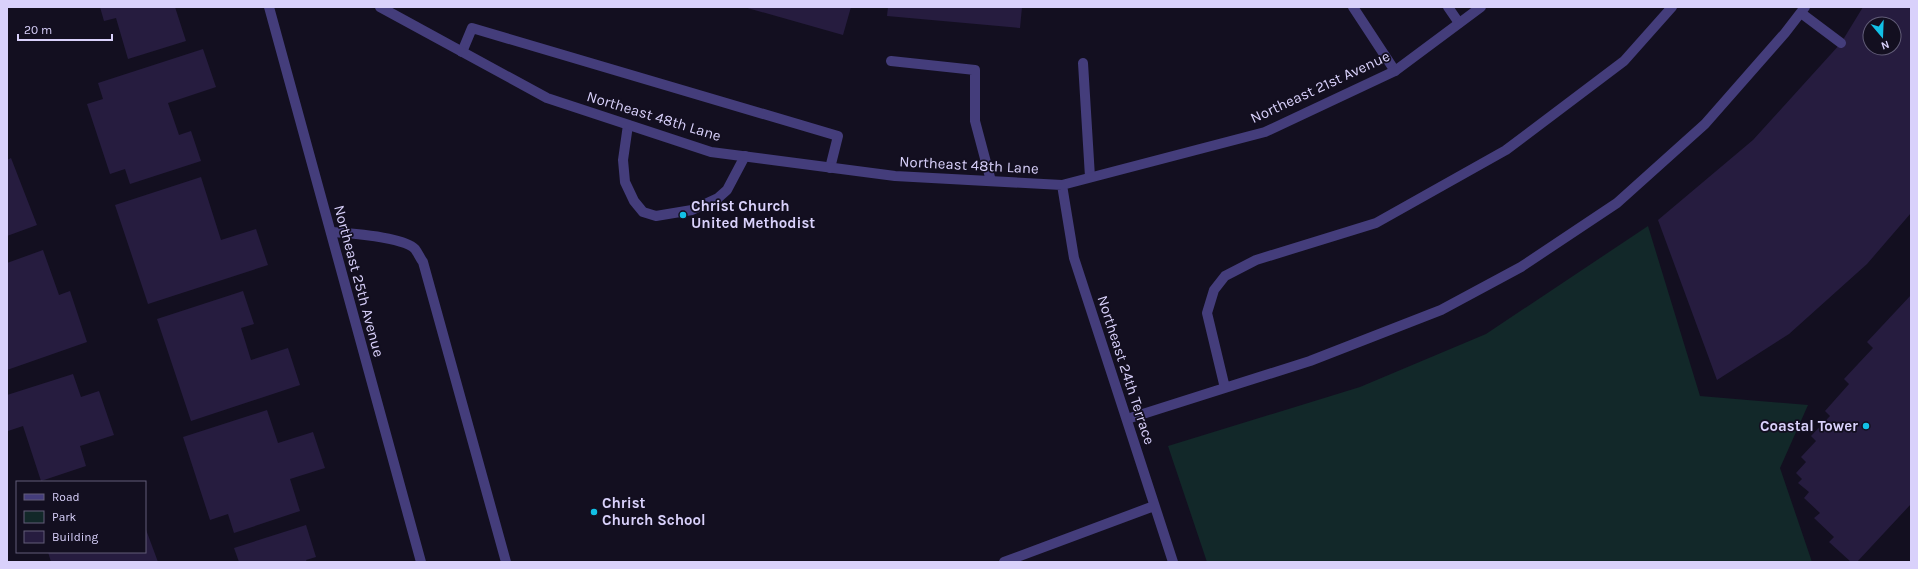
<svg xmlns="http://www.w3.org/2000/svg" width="1918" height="569" viewBox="0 0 1918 569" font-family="Karla,sans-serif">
	<rect width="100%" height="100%" fill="#130f20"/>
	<!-- green -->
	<path fill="#122829" d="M1648,226L1700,396L1808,405L1780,468L1812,562H1207L1168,446L1360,387L1486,334Z"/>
	<!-- building -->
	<path fill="#261c3f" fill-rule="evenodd" d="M100,7H175L186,41L128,59L116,18L104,21Z
		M744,7H851L843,35Z
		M888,7H1022L1020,28L887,16Z
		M1863,7H1911V213L1867,264L1789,334L1717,380L1658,220L1753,140L1841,43ZM1870,24H1894V48H1870Z
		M203,49L216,87L168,103L179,135L191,131L201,161L130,184L125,169L110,174L87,104L103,99L98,83Z
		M11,158L37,225L7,236V160Z
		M201,177L221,240L256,229L268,265L148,304L115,205Z
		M43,250L59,295L70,291L87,342L7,370V263Z
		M243,291L254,324L241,328L251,360L288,348L300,385L191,421L157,319Z
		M1911,295V504L1857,562H1851L1829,542L1834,537L1814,518L1820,513L1804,498L1809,492L1798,483L1802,479L1796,473L1806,462L1801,457L1816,441L1811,436L1830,416L1825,411L1849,384L1844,379L1873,348L1867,342Z
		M73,374L81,397L99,391L114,435L80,446L86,466L41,481L23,426L8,431L7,395Z
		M267,410L278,443L313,432L325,468L290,479L300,511L234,533L228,514L210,520L183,437Z
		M306,525L316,557L306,560L307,562H239L234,548Z
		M145,527L158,562H51L48,552H145Z"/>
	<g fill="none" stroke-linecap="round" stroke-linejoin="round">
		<!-- service -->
		<path stroke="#443d7b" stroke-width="10" d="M1353,7L1395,71
			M1448,7L1459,23
			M1801,13L1841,43
			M462,52L472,28L838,136L830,168
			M891,61L975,70V121L991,181
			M1083,63L1090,177
			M628,125L623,160L625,182L634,201L643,212L656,216L692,210L718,198L727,190L745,156
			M331,232C348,233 403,237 415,249C418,253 420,258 423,262L506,562
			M1225,388L1207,313L1214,290L1225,276L1256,260L1376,223L1506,150L1624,61L1672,7
			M1127,419L1310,361L1441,310L1521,267L1617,203L1705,124L1785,33L1805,7"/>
		<!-- minor -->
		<path stroke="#443d7b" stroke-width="10" d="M269,7L421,562
			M380,7L547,98L711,152L895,176L1062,185L1265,132L1395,71L1481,7
			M1062,185L1074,258L1173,562
			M1004,562L1154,506"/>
	</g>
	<!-- markers -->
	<g fill="#12c0e6" stroke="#130f20" stroke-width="1.5">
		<circle cx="683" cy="215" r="4"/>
		<circle cx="1866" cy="426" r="4"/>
		<circle cx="594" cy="512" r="4"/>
	</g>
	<g text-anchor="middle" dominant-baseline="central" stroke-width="3.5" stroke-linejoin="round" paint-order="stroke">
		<!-- street labels -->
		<g font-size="15" fill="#d9d1fb" stroke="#130f20">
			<text transform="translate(1320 87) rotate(-25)">Northeast 21st Avenue</text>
			<text transform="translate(654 116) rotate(17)">Northeast 48th Lane</text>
			<text transform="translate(969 165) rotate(3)">Northeast 48th Lane</text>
			<text transform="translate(359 281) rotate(75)">Northeast 25th Avenue</text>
			<text transform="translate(1126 370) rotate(72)">Northeast 24th Terrace</text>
		</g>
		<!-- poi labels -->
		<g font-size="15" font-weight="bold" fill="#d9d1fb" stroke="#130f20" text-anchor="start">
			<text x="691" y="206">Christ Church<tspan x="691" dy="17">United Methodist</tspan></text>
			<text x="1858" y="426" text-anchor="end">Coastal Tower</text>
			<text x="602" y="503">Christ<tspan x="602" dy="17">Church School</tspan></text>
		</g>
	</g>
	<!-- border -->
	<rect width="1918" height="569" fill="none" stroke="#d9d1fb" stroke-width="16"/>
	<!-- legend -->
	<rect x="16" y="481" width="130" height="72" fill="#130f20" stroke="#625d78"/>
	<rect x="24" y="494" width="20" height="6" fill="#443d7b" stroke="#625d78"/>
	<text x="52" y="501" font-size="12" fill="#d9d1fb">Road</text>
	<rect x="24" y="511" width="20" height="12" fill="#122829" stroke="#625d78"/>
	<text x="52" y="521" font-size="12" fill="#d9d1fb">Park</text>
	<rect x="24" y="531" width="20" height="12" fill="#261c3f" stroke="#625d78"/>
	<text x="52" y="541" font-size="12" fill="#d9d1fb">Building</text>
	<!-- north arrow -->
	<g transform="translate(1882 36) rotate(161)"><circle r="19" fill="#130f20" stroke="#625d78"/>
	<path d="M0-3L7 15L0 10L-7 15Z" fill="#12c0e6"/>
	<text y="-6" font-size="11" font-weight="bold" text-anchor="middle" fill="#d9d1fb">N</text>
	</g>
	<!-- scale -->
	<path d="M18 34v6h94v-6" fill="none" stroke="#d9d1fb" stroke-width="2"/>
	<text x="24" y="34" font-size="12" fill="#d9d1fb" stroke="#130f20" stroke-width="3" paint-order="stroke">20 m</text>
</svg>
